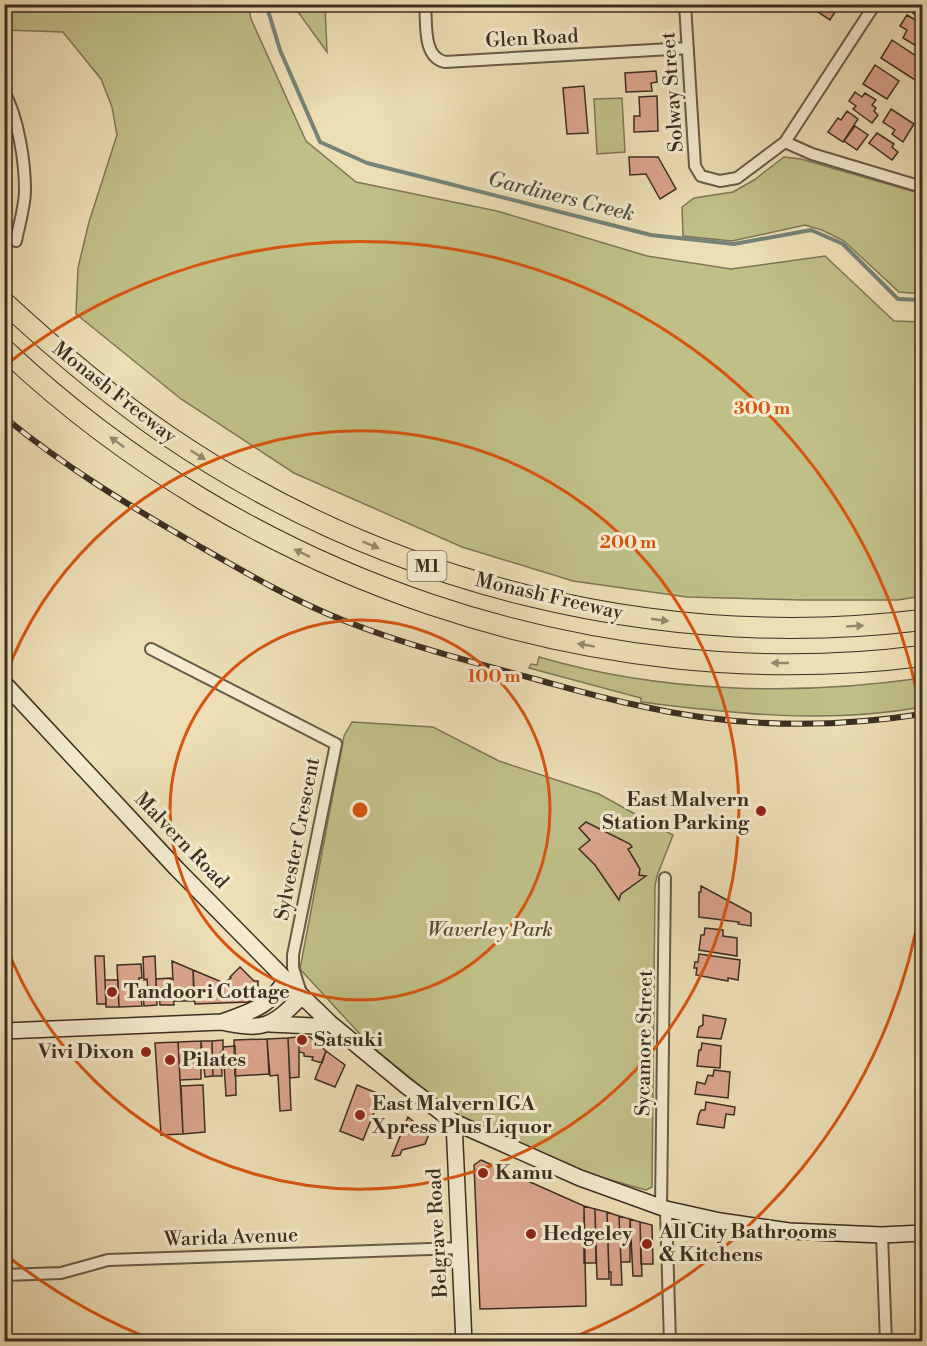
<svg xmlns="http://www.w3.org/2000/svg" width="927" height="1346" viewBox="0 0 927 1346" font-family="'Libre Bodoni',serif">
	<rect width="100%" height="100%" fill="#eddeb5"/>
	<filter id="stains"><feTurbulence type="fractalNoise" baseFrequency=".00333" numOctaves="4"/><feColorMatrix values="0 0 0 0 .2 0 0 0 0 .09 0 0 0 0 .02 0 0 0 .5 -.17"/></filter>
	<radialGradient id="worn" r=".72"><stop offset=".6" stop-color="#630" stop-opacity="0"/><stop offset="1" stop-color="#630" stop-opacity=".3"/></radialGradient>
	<!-- green -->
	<path fill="#c0bf88" stroke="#7e7656" stroke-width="1.5" d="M4,5H248L251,19L306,141L356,182L497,211L647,256L731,269L825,256L894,321L922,322V596L898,600H803L687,597L573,581L462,547L294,473L181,399L76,314L78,268L89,222L117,135L112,107L101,79L63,32L5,30Z
		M293,5H325L327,52Z
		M622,98L625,152L597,154L594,99Z
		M784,157L801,159L922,194V294L899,292L844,241L822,230L805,225L732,241L683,236L682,207L694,198L733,192L754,180Z
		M539,657C662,693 797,696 922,678V707C828,724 735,714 641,702V698L529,668L531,664L537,665Z
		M352,722L433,727L499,761L599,794L673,835L657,876L655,886L652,1187L646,1190L582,1172L456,1115L370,1045L300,969L344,736Z"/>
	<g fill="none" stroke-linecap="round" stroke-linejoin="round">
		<!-- stream -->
		<path stroke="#75837a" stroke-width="4" d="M266,4L280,50L320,142L367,163L651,235L734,244L811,230L843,244L898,299L922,300"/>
	</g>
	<!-- building -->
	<path fill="#dca48d" stroke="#3b2e23" stroke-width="1.5" d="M811,4H840L830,20L810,7Z
		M913,4H922V19L913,13L916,9L912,7Z
		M907,15L922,24V39L918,47L903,38L907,30L900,26Z
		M892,40L922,60V70L915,80L881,58Z
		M875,65L899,81L887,99L863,84Z
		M656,71L657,82L651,83L652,91L626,92L625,73Z
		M584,86L588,133L567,134L563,88Z
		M855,92L862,97L865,93L876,100L872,105L876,108L874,111L878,115L872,123L853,109L856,106L849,101Z
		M657,96L658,131L634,132V116H640L639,97Z
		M891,109L914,124L903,142L892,134L895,130L883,122Z
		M847,111L858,119L843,142L828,132L838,118L841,120Z
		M855,126L868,135L857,150L844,141Z
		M921,132L922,133V145L915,140Z
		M877,133L894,144L892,147L898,152L892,160L869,143Z
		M629,157H658L676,189L660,199L646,174L630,175Z
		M586,822L630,844L632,847L628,849L640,869L639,875L646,876L621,894L619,900L595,865L579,849L590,840L579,828Z
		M701,886L751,913V926L738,924L739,922L699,917V892H701Z
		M705,928L723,930V936L737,938V956L699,950L701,935H704Z
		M699,954L740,960L738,980L728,978V981L696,975L697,968H694L695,962H698Z
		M95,956H104L106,1004H97Z
		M155,956L157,1005L144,1006L143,991H148L147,979L144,980L143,957Z
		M172,961L193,970L194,1001H174Z
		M141,964L142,978H139L142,1006L119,1007L117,965Z
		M240,967L254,981H258V988L252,999L248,1002L195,1004L193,970L224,983L231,978L230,977Z
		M171,978L174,1005H160L159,992H156V979Z
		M105,980H118L119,1007H106Z
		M703,1015L726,1019L721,1039L697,1037L699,1027L703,1025Z
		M299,1037H310L326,1051L322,1063L312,1060L313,1057L304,1056V1053L299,1052Z
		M299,1037V1077L290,1078L288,1038Z
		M288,1038L291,1110L280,1111L278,1075L270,1076L267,1039Z
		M267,1039L269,1074L235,1076L234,1040Z
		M223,1040V1051L221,1052L222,1076H213L212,1041Z
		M201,1041H212L213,1076L205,1077Z
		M201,1041V1079L180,1080L178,1042Z
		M178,1042L183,1134L161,1135L155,1043Z
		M702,1043L721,1046L720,1068L697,1066L699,1050H701Z
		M235,1046L236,1095L226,1096L223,1047Z
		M326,1051L345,1065L335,1087L315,1079Z
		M714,1070L730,1072L728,1098L695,1094L697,1082L705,1084L708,1075L713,1076Z
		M203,1085L205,1132L183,1134L181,1086Z
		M357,1085L377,1093L380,1098L363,1140L340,1131Z
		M706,1102L735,1107L734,1115L726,1114L724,1128L697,1124L699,1114L701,1110H705Z
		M408,1117L429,1134L425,1144L402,1150L400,1155L394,1156H392Z
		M481,1160L584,1206L586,1306L480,1309L474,1165Z
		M584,1206L595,1209L596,1263H584Z
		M595,1209L607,1212L609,1279H597Z
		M607,1212L619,1216L622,1285H611V1272H609Z
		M619,1216L630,1219V1262H621Z
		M630,1219L640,1222L642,1276H633Z
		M640,1222L652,1225L653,1264H641Z"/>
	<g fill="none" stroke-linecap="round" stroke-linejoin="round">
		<!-- street casing -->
		<g stroke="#685a48" stroke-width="14">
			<path id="street" d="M425,4C427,23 422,57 445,62L688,48
				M685,4L695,166L701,176L720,181L737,178L785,142L875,4
				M4,92C18,117 25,161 25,190C25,206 19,225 16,241
				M785,142L812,154L922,187
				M151,649L336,744L293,955V968L301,993
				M661,1208L665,878
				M666,1209L670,1342
				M882,1235L886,1342
				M4,1275L61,1273L108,1260L460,1248"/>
		</g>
		<!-- secondary casing -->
		<g stroke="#3b2e23" stroke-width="18">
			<path id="secondary" d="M4,683L177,869L302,996L330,1023L405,1085L454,1122L580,1178L666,1209L720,1221L789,1231L882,1235L922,1233
				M222,1022C251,1011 269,1008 286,979
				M270,1024L314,1026L330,1023
				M4,1031L222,1022C264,1031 272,1027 302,996
				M454,1122L464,1342"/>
		</g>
		<!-- highway casing -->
		<g stroke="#3b2e23" stroke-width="22">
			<path id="highway" d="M4,302C56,350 110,396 168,436C387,585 660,652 922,620
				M4,349C246,578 591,698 922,656"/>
		</g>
		<!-- street -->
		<use href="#street" stroke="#f3eacf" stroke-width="10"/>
		<!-- secondary -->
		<use href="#secondary" stroke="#f3eacf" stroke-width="15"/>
		<!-- highway -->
		<use href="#highway" stroke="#eddeb5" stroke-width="20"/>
		<!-- rail casing -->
		<g stroke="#3b2e23" stroke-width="6">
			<path id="rail" d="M4,417C65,467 131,507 199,546C246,573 294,601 345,621C406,645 471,662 535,679C568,688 602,698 636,705C730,727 828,729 922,714"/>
		</g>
		<!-- rail -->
		<use href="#rail" stroke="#f3eacf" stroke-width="4" stroke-dasharray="11" stroke-linecap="butt"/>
	</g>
	<!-- one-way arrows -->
	<defs><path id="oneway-solid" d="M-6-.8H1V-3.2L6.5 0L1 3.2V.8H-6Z" transform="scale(1.5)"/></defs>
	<g fill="#94866c">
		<use href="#oneway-solid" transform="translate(117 442) rotate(-144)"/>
		<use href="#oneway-solid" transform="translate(198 455) rotate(32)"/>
		<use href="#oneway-solid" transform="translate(371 545) rotate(22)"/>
		<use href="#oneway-solid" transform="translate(302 553) rotate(-154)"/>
		<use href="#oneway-solid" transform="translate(660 620) rotate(8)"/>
		<use href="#oneway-solid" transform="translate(855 626) rotate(-3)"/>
		<use href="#oneway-solid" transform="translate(586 645) rotate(-170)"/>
		<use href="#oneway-solid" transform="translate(780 663) rotate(180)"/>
	</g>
	<!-- distance rings -->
	<g fill="none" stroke="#d7550e" stroke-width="3">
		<circle cx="360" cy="810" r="190"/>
		<path d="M5 677A379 379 0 1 1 5 943"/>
		<path d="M922 899A569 569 0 0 1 564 1341M156 1341A569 569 0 0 1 6 1255M6 365A569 569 0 0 1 922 721"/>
	</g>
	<!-- markers -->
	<g fill="#8f2418" stroke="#f3eacf" stroke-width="2">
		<circle cx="761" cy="811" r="6"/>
		<circle cx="112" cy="992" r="6"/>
		<circle cx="302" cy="1040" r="6"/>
		<circle cx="146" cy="1052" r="6"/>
		<circle cx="170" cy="1060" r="6"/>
		<circle cx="360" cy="1115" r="6"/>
		<circle cx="483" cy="1173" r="6"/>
		<circle cx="531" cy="1234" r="6"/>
		<circle cx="647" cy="1244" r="6"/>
	</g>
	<g text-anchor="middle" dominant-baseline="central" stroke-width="6" stroke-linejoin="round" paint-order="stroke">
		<!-- shield labels -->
		<rect fill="#f3eacf" stroke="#726657" stroke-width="1.5" x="407.5" y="551" width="39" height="30" rx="4.5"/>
		<g font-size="18" font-weight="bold" fill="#3b2e23">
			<text x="427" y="566">M1</text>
		</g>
		<!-- street labels -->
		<g font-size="20" fill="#3b2e23" stroke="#f3eacf">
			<text transform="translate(532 39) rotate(-3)">Glen Road</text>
			<text transform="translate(673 92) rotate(-94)">Solway Street</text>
			<text transform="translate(114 393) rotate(38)">Monash Freeway</text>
			<text transform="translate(549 597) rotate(13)">Monash Freeway</text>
			<text transform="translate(298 839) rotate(-79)">Sylvester Crescent</text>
			<text transform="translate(181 841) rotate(46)">Malvern Road</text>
			<text transform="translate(645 1043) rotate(-89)">Sycamore Street</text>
			<text transform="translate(438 1233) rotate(-93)">Belgrave Road</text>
			<text transform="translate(231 1238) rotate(-2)">Warida Avenue</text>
		</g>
		<!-- poi labels -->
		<g font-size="20" font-weight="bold" fill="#3b2e23" stroke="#f3eacf" text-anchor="start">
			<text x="749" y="800" text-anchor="end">East Malvern<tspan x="749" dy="23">Station Parking</tspan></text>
			<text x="124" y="992">Tandoori Cottage</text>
			<text x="314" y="1040">Satsuki</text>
			<text x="134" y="1052" text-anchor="end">Vivi Dixon</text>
			<text x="182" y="1060">Pilates</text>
			<text x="372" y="1104">East Malvern IGA<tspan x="372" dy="23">Xpress Plus Liquor</tspan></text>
			<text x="495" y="1173">Kamu</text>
			<text x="659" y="1232">All City Bathrooms<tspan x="659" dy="23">&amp; Kitchens</tspan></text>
			<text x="543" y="1234">Hedgeley</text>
		</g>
		<!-- park labels -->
		<g font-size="20" font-style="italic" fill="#564b37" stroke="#f3eacf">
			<text x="490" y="930">Waverley Park</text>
		</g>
		<!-- water labels -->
		<g font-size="21" font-style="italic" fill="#535147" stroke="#f3eacf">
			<text transform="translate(561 197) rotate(14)">Gardiners Creek</text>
		</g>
	</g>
	<circle cx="360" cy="810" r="9" fill="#d7550e" stroke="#f3eacf" stroke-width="3"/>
	<g font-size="18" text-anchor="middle" font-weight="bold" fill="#d7550e" stroke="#f3eacf" stroke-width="6" stroke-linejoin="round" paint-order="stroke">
		<text x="762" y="414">300 m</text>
		<text x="628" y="548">200 m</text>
		<text x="494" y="682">100 m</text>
	</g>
	<!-- margin -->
	<rect width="927" height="1346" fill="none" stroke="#eddeb5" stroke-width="24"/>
	<rect x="6" y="6" width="915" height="1334" fill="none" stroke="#3b2e23" stroke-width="3"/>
	<rect x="12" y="12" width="903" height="1322" fill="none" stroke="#3b2e23" stroke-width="1.5"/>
	<rect width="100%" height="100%" filter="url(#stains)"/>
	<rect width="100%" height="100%" fill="url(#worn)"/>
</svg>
